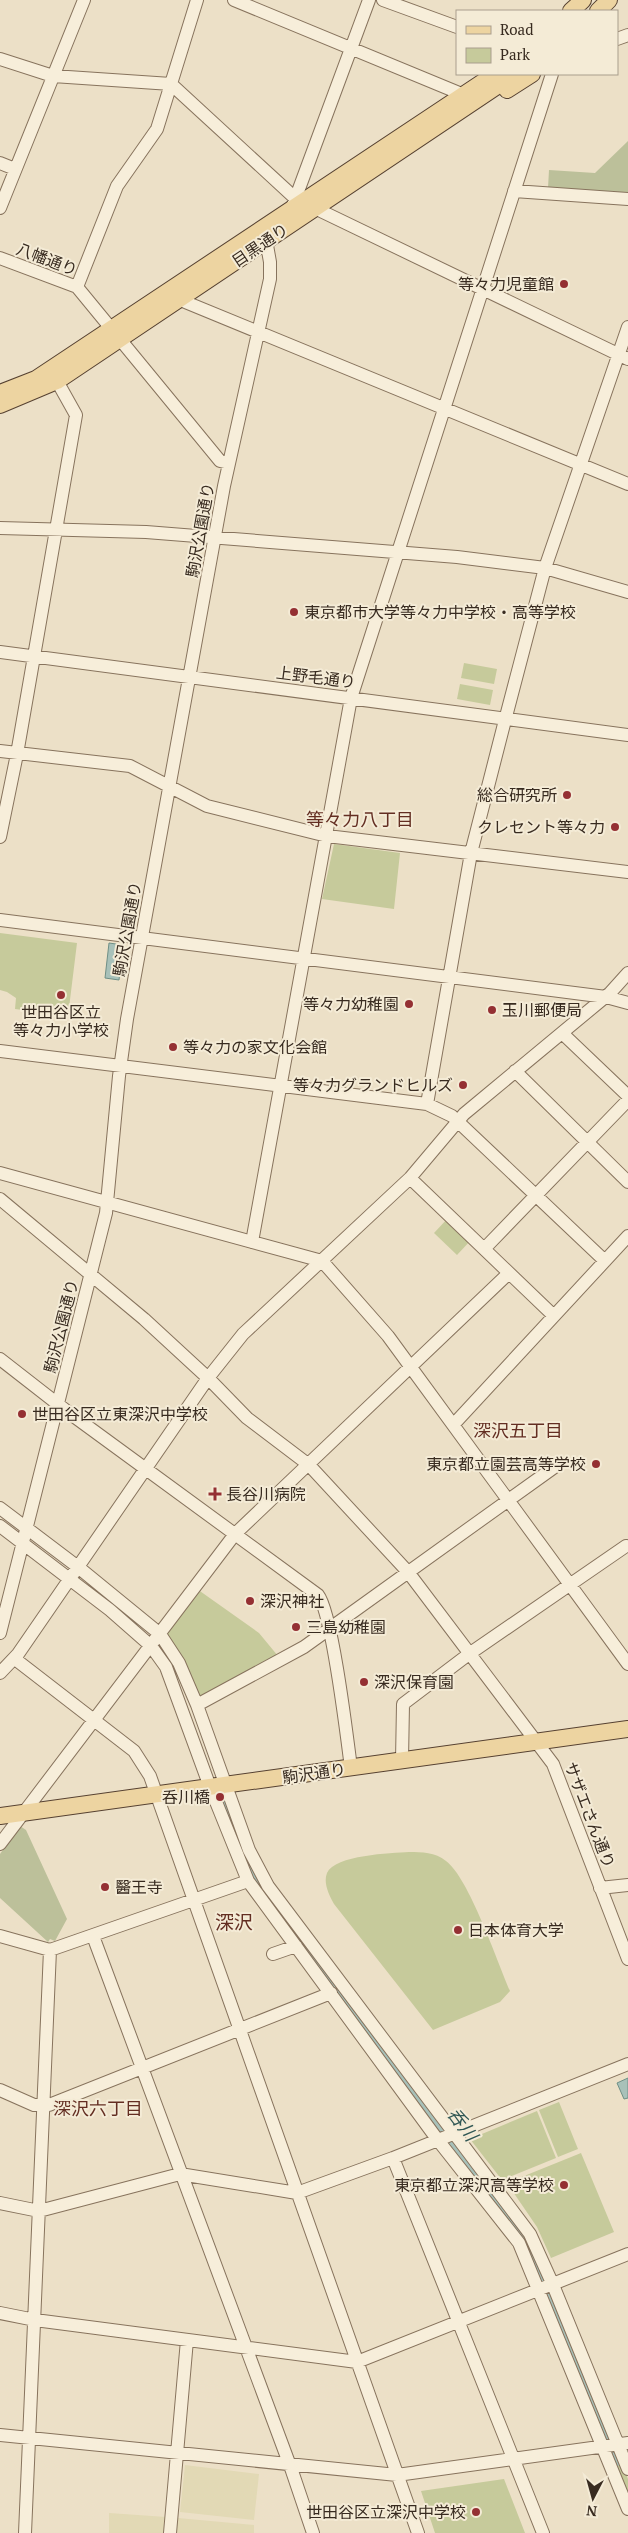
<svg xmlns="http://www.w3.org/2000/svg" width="628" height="2533" viewBox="0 0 628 2533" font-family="'PT Serif','Noto Sans JP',serif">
	<rect width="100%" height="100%" fill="#ece0c7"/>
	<!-- farmland -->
	<path fill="#e2d9b5" d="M185,2465L259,2474L254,2520L180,2512Z
		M109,2513L166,2517L164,2533H109Z
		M178,2518L254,2525V2533H176Z"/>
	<!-- green -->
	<path fill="#c6ca9b" d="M464,663L497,669L494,684L461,678Z
		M460,684L493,690L490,705L457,699Z
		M334,844L400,853L394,909L322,899Z
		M0,933L77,943L68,1016L15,1009L16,998L7,992L0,990Z
		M449,1217L471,1240L457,1255L434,1233Z
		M197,1589L259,1633L278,1656L198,1698L166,1633Z
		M229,1806L245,1849L528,2236L610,2433L602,2436L541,2283L449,2145L381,2052L286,1928L252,1879L221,1808Z
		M409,1852C422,1852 435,1852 446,1861C469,1878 497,1961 510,1991L500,2002L433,2030L334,1904C329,1895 323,1883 327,1873C335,1855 391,1853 409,1852Z
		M559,2102L578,2149L558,2157L539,2110Z
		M537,2111L556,2158L502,2180L470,2139Z
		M581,2153L614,2232L551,2258L537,2227L507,2183Z
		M619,2455L628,2479V2502L610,2458Z
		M504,2479L525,2533H435L421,2491Z"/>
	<!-- cemetery -->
	<path fill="#bcc09a" d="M628,141V193L548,188L549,170L595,173Z
		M20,1826L26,1830L67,1919L55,1941L50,1939L48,1942L0,1898V1854Z"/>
	<!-- water -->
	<path fill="#a8c1b9" stroke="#6f8f86" d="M109,943L123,945L119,980L105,978Z
		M628,2078V2098L624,2099L617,2083Z"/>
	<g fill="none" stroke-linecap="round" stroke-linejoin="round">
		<!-- river -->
		<path stroke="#a8c1b9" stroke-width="16" d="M223,1802L240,1848L261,1886L293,1933L523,2237L614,2459"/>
		<!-- minor casing -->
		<g stroke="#87735d" stroke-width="14">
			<path id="minor" d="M234,0L464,95
				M383,0L457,27
				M617,39L628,35
				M0,59L53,76L171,84L296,199L628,359
				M0,163L15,169
				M514,191L628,199
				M293,205L369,0
				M0,208L84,0
				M0,258L77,287L220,461L229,463
				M77,287L117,186L157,129L197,0
				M178,299L628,484
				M0,528L146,532L457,557L545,568L628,592
				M0,652L628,735
				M0,751L130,766L207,806L327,836L628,872
				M0,837L17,754L76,415L57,381
				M0,920L606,997L628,1003
				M562,1033L628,1096
				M0,1051L427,1104L452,1116L605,1261
				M515,1071L628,1182
				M427,1104L471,853L503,728L545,568L628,327
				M0,1173L322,1261L388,1336L628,1664
				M410,1178L554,1316
				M0,1199L144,1319L208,1378L247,1418L309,1465L408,1572L553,1764L628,1959
				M252,1242L351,698L552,74
				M485,1248L628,1100
				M0,1359L68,1412L318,1595C332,1612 347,1737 351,1768
				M454,1424L628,1236
				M0,1508L78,1567L160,1634L179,1663L197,1705L249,1850L268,1886L530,2234L553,2285L628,2469
				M0,1526L110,1610L151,1646L166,1667L210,1787L248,1881L437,2139L519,2243L628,2509
				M0,1633L106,1213L119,1076L127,1019L224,486L270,279V262L265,234
				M15,1659L134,1751L150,1776L418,2533
				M0,1673L18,1654L208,1378L243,1334L410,1178L464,1114L610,993L628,973
				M197,1705L304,1647L556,1466
				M402,1760L403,1704L469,1654L626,1546
				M0,1844L235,1534L509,1273
				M600,1888L628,1885
				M0,1936L50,1950L248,1881
				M93,1936L292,2471L313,2533
				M273,1954L296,1946
				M0,2090L34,2105H49L331,1993
				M393,2158L543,2533
				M0,2203L39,2211L180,2174L297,2193L393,2158L628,2064
				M0,2313L35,2320L357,2362L628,2254
				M0,2435L397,2475L628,2443
				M25,2533L50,1950
				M170,2533L187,2340"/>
		</g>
		<!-- major casing -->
		<g stroke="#564131" stroke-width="18">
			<path id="major" d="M571,11L583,0
				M598,11L609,0
				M507,90L532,74
				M0,393L36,379L495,74
				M0,405L57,381L515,74
				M0,1816L628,1729"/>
		</g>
		<!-- minor -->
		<use href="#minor" stroke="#f7eeda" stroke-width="12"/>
		<!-- major -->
		<use href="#major" stroke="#edd4a1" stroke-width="16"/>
	</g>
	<!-- markers -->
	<g fill="#943033" stroke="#f4ebd6" stroke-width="2">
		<circle cx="564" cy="284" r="5"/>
		<circle cx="294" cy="612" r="5"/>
		<circle cx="567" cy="795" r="5"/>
		<circle cx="615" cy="827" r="5"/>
		<circle cx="61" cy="995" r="5"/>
		<circle cx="409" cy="1004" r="5"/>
		<circle cx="492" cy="1010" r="5"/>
		<circle cx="173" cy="1047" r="5"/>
		<circle cx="463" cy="1085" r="5"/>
		<circle cx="22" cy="1414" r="5"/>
		<circle cx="596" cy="1464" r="5"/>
		<path d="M212.5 1486.5h5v5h5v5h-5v5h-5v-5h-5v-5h5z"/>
		<circle cx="250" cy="1601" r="5"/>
		<circle cx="296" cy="1627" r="5"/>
		<circle cx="364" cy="1682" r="5"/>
		<circle cx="220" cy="1797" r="5"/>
		<circle cx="105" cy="1887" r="5"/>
		<circle cx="458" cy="1930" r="5"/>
		<circle cx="564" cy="2185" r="5"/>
		<circle cx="476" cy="2512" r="5"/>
	</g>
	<g text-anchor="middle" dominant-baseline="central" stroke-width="4" stroke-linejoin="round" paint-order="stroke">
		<!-- street labels -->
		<g font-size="16" fill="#382b20" stroke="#f4ebd6">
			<text transform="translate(260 245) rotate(-34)">目黒通り</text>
			<text transform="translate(47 259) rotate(21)">八幡通り</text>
			<text transform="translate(200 530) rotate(-80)">駒沢公園通り</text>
			<text transform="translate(316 677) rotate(7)">上野毛通り</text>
			<text transform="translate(127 929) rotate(-80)">駒沢公園通り</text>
			<text transform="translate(61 1326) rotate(-76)">駒沢公園通り</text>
			<text transform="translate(314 1773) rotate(-8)">駒沢通り</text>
			<text transform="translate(590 1815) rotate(69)">サザエさん通り</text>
		</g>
		<!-- poi labels -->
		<g font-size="16" fill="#382b20" stroke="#f4ebd6" text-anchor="start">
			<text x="554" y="284" text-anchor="end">等々力児童館</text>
			<text x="304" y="612">東京都市大学等々力中学校・高等学校</text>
			<text x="557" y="795" text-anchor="end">総合研究所</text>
			<text x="605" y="827" text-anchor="end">クレセント等々力</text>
			<text x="399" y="1004" text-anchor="end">等々力幼稚園</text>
			<text x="502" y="1010">玉川郵便局</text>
			<text x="61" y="1012" text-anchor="middle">世田谷区立<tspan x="61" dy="18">等々力小学校</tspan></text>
			<text x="183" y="1047">等々力の家文化会館</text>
			<text x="453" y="1085" text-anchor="end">等々力グランドヒルズ</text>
			<text x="32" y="1414">世田谷区立東深沢中学校</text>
			<text x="586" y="1464" text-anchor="end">東京都立園芸高等学校</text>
			<text x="226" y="1494">長谷川病院</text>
			<text x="260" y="1601">深沢神社</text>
			<text x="306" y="1627">三島幼稚園</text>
			<text x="374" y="1682">深沢保育園</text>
			<text x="210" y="1797" text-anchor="end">呑川橋</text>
			<text x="115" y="1887">醫王寺</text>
			<text x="468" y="1930">日本体育大学</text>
			<text x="554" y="2185" text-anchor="end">東京都立深沢高等学校</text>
			<text x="466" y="2512" text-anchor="end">世田谷区立深沢中学校</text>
		</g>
		<!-- neighbourhood labels -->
		<g font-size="18" fill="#632e22" stroke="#f4ebd6">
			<text x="360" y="819">等々力八丁目</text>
			<text x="518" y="1430">深沢五丁目</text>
			<text x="98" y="2108">深沢六丁目</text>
		</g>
		<!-- water labels -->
		<g font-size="18" font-style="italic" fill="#305754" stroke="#f4ebd6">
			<text transform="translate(463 2124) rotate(53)">呑川</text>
		</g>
		<!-- quarter labels -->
		<g font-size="19" fill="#632e22" stroke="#f4ebd6">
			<text x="234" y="1921">深沢</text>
		</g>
	</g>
	<!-- legend -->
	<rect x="456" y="10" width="162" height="65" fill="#f4ebd6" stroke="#a99e8d"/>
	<rect x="466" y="26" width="25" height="8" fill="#edd4a1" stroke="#a99e8d"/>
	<text x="500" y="35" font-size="15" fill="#382b20">Road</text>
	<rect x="466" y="48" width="25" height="15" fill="#c6ca9b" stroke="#a99e8d"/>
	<text x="500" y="60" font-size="15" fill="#382b20">Park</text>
	<!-- north arrow -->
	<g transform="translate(593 2498) rotate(186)" stroke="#f4ebd6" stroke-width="4" paint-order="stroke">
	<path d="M0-4L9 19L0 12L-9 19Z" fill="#382b20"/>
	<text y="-8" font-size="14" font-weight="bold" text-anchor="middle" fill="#382b20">N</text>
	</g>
</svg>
